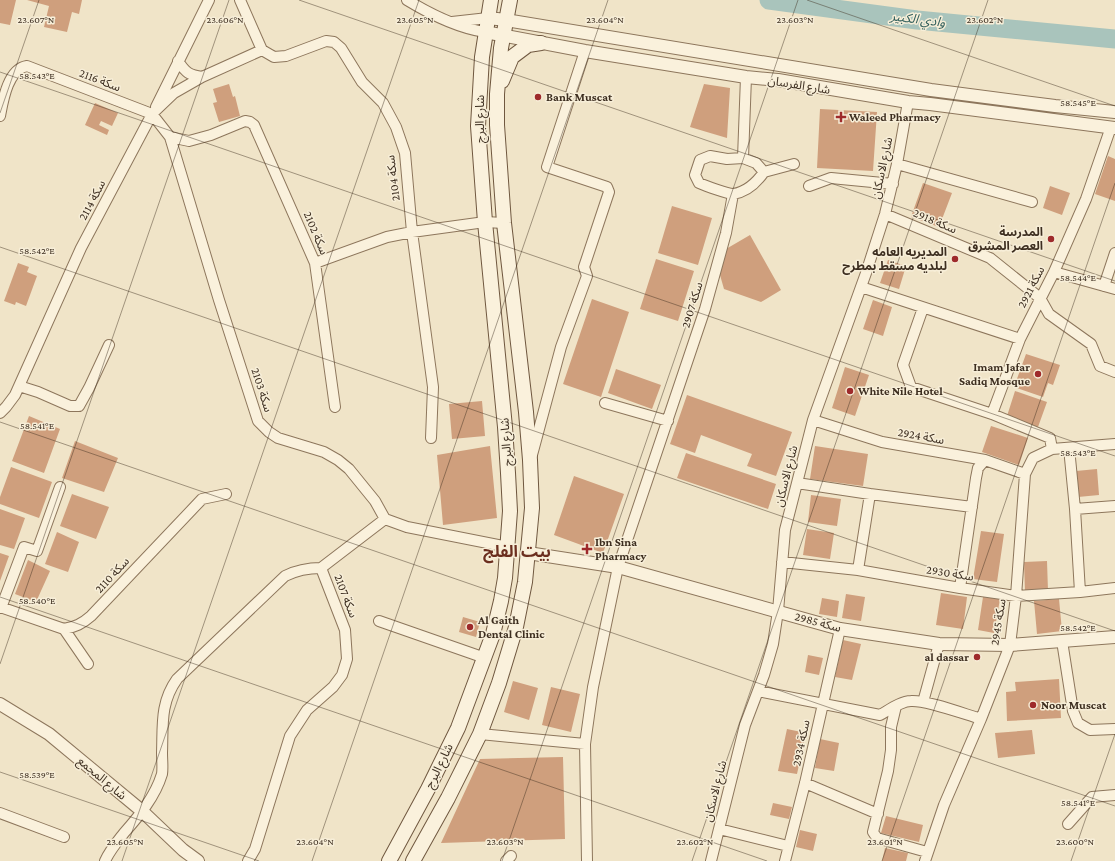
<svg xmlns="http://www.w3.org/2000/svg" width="1115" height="861" viewBox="0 0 1115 861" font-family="'Crimson Pro','Noto Sans Arabic',serif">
	<rect width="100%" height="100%" fill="#f0e4c8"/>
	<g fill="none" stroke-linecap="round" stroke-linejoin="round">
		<!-- river -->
		<path stroke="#a9c4bc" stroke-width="19" d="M769,0L917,20L1115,39"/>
	</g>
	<!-- building -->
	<path fill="#cf9f7d" d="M0,0H16L10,25L0,23Z
		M27,0H82L79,14L72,12L67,32L44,27L49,6Z
		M229,84L233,97L235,96L240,116L219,122L213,103L217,102L213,89Z
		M704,84L730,88L727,138L690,127Z
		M95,103L118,113L112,126L101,121L99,125L109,130L107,135L85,125Z
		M820,109L877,112L873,171L817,168Z
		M1108,156L1115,159V201L1095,194Z
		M923,183L952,193L939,227L911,217Z
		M1050,186L1070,193L1062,215L1043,208Z
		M672,206L712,218L698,265L658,253Z
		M750,235L781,290L761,302L724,289L720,275L726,249Z
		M656,259L694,271L678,321L640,309Z
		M888,260L906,266L899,289L880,283Z
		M18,263L29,267L27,272L37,276L26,306L16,302L15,305L4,301Z
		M592,299L629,312L601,397L563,384Z
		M873,300L892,307L883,336L863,329Z
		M1026,354L1060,365L1053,385L1048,383L1043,397L1014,387Z
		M845,367L869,375L855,416L832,408Z
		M616,369L661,385L652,409L608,393Z
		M1015,391L1047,402L1038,427L1007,416Z
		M687,395L792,432L776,476L747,466L752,454L701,435L695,453L670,444Z
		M482,401L485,436L452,439L449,404Z
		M29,416L60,429L44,473L12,461Z
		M991,426L1028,438L1019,465L982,452Z
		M75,441L118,458L104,492L62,478Z
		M490,446L497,518L443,525L437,455Z
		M815,446L868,454L863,486L810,479Z
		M686,453L776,484L768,509L677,478Z
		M11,467L52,482L39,518L0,504V497Z
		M1097,469L1099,495L1078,497L1076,471Z
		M574,476L624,494L603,553L554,535Z
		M72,494L109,507L96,539L60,526Z
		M811,495L841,499L837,526L808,522Z
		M0,509L25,518L14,549L0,545Z
		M807,529L834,533L830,559L803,555Z
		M981,531L1004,534L997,582L973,579Z
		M57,532L79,542L68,572L45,564Z
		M0,553L9,556L0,581Z
		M28,560L50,571L36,602L15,594Z
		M1047,561L1048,591L1025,592L1024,562Z
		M941,593L967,597L963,629L936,625Z
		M846,594L865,597L861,621L842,618Z
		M983,597L1000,599L994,633L978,630Z
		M822,598L839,601L837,617L819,614Z
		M1059,599L1062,631L1037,634L1034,601Z
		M463,617L480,622L476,637L459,632Z
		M843,640L861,644L852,680L835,677Z
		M808,655L823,658L819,675L805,672Z
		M1059,679L1061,718L1007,721L1006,692L1016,691L1015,682Z
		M513,681L538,688L529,720L504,712Z
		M551,687L580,694L571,732L542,725Z
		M787,729L806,733L797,774L778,771Z
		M1032,730L1035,754L998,758L995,733Z
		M820,739L839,743L834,771L815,768Z
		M563,757L565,839L441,843L480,759Z
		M773,803L792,807L789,819L770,815Z
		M886,816L923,825L919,842L881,833Z
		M800,830L817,834L813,851L796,847Z
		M885,848L908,853L906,861H882Z"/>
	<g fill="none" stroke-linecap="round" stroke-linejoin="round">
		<!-- minor casing -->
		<g stroke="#8d765c" stroke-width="12">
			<path id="minor" d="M240,0L262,50L274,57L286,56L326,41L334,42L341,48L362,82L383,103L396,127L405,153L412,232L433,387L431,438
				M407,0C430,14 458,28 485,32
				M452,22L488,18
				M178,61C186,73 189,75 202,77
				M156,107L209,0
				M152,114L170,137L219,300L258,421L269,432L278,438L324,452L338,460L349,469L375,501L385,519L407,527L508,547
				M0,116C3,100 8,69 27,66L152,114
				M170,137L189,141L211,135L245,121L250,122L254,125L315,263L335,407
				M710,156L727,159L743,158L756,163L764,172C757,182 747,192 733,194C728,194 706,186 699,183L695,175L700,160Z
				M743,158L746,77
				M897,164L1032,202
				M764,172L794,164
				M809,186L831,178L893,184
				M885,214L990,258L1040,298L1049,314L1091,344L1100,366L1115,372
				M315,263L387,237L412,232L485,222L504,223
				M1054,272L1115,289
				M1104,286L1115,253
				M861,287L1020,339
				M923,308L903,365L911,387L992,414L1050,438L1052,449
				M19,386L38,392L70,406H79L89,388L109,345
				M605,403L668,421
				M0,413L6,407L15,395L81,248L152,114L174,93L202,77L262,50
				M992,414L1020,339L1054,272L1086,199L1111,127
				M813,420L882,442L985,460L1025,474
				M1069,448L1075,509L1080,592
				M532,455L561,347L587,276L584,267L609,192L607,187L547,167L585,51
				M797,483L870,494L972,507
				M1075,509L1115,506
				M782,562L858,570L960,588L1016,596L1080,592L1115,588
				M321,568L385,519
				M858,570L870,494
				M960,588L976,478L978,468L985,460
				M0,607L64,629C75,627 82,624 91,616L202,499L226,494
				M1,608L24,547L37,551L60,487
				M379,621L485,658
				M64,629L88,664
				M1062,641L1073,711L1078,723L1090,730L1115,729
				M758,691L880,715C889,710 901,701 911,701C927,700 964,714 981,719
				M923,702L939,644
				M896,706L891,727V750L888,771L873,832L877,838L927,852
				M480,734L585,744
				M805,783L878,814
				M0,813L64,837
				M1068,824L1092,797L1115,795
				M719,829L788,846
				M105,861C110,850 117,842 124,833C139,816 155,797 162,774C163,768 162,760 162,753C163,725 160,703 177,679L285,576C297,570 307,568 321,568
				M248,861L255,849L290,736L307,710L333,687L342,675L347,659L345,630L321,568
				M506,861L511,856
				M587,861L585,744L593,687L618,567L705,309L726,233L733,194
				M711,861L745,725L764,675L773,644L778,611L785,530L797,483L813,420L866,273L885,214L897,164L908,102
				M785,861L805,783L840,629
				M925,861L944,805L981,719L1010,645L1016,596L1025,474L1033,458L1052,449L1115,444"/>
		</g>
		<!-- tertiary casing -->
		<g stroke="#8d765c" stroke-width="14">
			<path id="tertiary" d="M488,18L506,20L931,90L1055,106L1115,112
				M485,32L585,51L746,77L778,80L908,102L930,104L1115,128
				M528,553L618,567L840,629L939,644L1010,645L1115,637
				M0,704L49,734L142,811L183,850L198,861"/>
		</g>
		<!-- secondary casing -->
		<g stroke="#6f573f" stroke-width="16">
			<path id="secondary" d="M502,81L512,57L528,45L541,43
				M389,861L428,789L458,728L493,634L501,601L505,578L510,511L508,473L505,427L485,222L478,126L482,57L491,0
				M413,861L448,798L480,734L499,683L516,627L525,582L532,508L530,460L526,412L504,223L497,125V94L501,48L510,0"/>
		</g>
		<!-- minor -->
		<use href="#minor" stroke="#faf1dc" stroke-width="10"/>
		<!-- tertiary -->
		<use href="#tertiary" stroke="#faf1dc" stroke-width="12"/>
		<!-- secondary -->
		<use href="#secondary" stroke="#faf1dc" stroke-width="14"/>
	</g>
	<!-- ticks -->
	<path fill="none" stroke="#3d2e20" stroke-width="1" stroke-opacity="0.45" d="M299,0L1115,281M807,0L1115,106M0,72L1115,456M0,113L39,0M0,247L1115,631M0,422L1115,806M0,597L767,861M0,664L229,0M0,772L259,861M122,861L419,0M312,861L608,0M502,861L798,0M692,861L988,0M882,861L1115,183M1071,861L1115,734"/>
	<!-- markers -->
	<g fill="#9e2a2b" stroke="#f7eed8" stroke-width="1.5">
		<circle cx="538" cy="97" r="4"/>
		<path d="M839 111h4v4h4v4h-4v4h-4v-4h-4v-4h4z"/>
		<circle cx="1051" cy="239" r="4"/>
		<circle cx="955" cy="259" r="4"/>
		<circle cx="1038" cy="374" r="4"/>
		<circle cx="850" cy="391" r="4"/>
		<path d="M585 543h4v4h4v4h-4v4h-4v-4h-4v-4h4z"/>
		<circle cx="470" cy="627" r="4"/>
		<circle cx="977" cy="657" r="4"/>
		<circle cx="1033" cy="705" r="4"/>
	</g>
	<g text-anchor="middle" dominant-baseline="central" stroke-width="3" stroke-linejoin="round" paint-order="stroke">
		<!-- street labels -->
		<g font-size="12" fill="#3d2e20" stroke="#f7eed8">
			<text transform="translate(100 80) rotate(21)">سكة 2116</text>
			<text transform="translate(799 85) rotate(9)">شارع الفرسان</text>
			<text transform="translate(480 119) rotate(-90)">شارع البرج</text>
			<text transform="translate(882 168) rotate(-78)">شارع الاسكان</text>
			<text transform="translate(393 178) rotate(-97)">سكة 2104</text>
			<text transform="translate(92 200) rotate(-62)">سكة 2114</text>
			<text transform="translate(935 221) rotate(23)">سكة 2918</text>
			<text transform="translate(316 233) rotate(67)">سكة 2102</text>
			<text transform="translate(1031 287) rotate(-63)">سكة 2921</text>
			<text transform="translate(692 305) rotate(-73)">سكة 2907</text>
			<text transform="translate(262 390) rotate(72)">سكة 2103</text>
			<text transform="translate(921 436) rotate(10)">سكة 2924</text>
			<text transform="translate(506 442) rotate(-94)">شارع البرج</text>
			<text transform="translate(786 476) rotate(-76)">شارع الاسكان</text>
			<text transform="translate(950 573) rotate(9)">سكة 2930</text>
			<text transform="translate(112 575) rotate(-47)">سكة 2110</text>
			<text transform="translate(346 596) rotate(69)">سكة 2107</text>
			<text transform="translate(818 622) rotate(15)">سكة 2985</text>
			<text transform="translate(998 622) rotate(-81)">سكة 2945</text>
			<text transform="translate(801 743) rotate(-78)">سكة 2934</text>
			<text transform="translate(439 766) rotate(-64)">شارع البرج</text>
			<text transform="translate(102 778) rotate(40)">شارع المجمع</text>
			<text transform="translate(715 791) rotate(-76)">شارع الاسكان</text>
		</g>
		<!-- poi labels -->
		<g font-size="12" font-weight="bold" fill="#3d2e20" stroke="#f7eed8" text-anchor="start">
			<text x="546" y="97">Bank Muscat</text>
			<text x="849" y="117">Waleed Pharmacy</text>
			<text x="1043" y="232" text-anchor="end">المدرسة<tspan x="1043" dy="14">العصر المشرق</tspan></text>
			<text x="947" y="252" text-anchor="end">المديريه العامه<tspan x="947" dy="14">لبلديه مسقط بمطرح</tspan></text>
			<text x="1030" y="367" text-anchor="end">Imam Jafar<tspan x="1030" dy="14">Sadiq Mosque</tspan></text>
			<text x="858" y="391">White Nile Hotel</text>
			<text x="595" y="542">Ibn Sina<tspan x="595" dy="14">Pharmacy</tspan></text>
			<text x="478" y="620">Al Gaith<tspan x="478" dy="14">Dental Clinic</tspan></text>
			<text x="969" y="657" text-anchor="end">al dassar</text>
			<text x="1041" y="705">Noor Muscat</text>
		</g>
		<!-- water labels -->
		<g font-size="13" font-style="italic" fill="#2f5d5a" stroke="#f7eed8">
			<text transform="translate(918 19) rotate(7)">وادي الكبير</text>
		</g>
		<!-- district labels -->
		<g font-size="16" font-weight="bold" fill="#6b2e1e" stroke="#f7eed8">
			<text x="517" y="551">بيت الفلج</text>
		</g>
	</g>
	<g font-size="10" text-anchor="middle" fill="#3d2e20" stroke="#f7eed8" stroke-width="3" stroke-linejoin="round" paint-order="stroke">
		<text x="36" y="23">23.607°N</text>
		<text x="225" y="23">23.606°N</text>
		<text x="415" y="23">23.605°N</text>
		<text x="605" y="23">23.604°N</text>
		<text x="795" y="23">23.603°N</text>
		<text x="985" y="23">23.602°N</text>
		<text x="37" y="79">58.543°E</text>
		<text x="1078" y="106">58.545°E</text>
		<text x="37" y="254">58.542°E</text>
		<text x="1078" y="281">58.544°E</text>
		<text x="37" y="429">58.541°E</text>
		<text x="1078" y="456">58.543°E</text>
		<text x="37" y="604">58.540°E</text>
		<text x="1078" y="631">58.542°E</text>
		<text x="37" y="778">58.539°E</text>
		<text x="1078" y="806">58.541°E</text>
		<text x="125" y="845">23.605°N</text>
		<text x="315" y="845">23.604°N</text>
		<text x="505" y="845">23.603°N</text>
		<text x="695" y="845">23.602°N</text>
		<text x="885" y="845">23.601°N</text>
		<text x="1075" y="845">23.600°N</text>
	</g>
</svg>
